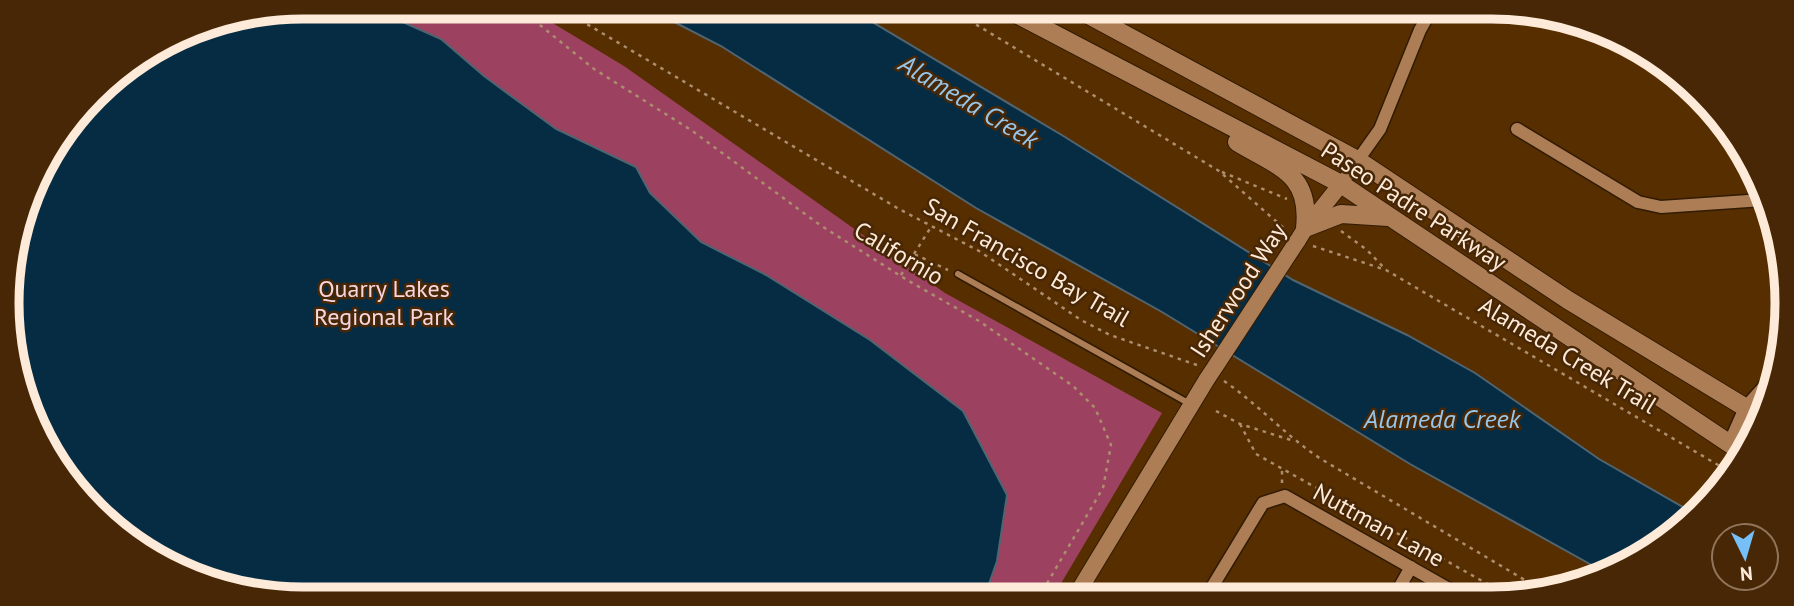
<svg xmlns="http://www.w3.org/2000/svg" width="1794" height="606" viewBox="0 0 1794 606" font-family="'PT Sans',sans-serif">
	<rect width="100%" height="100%" fill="#572e00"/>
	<!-- green -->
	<path fill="#9c415f" d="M303,7H526L624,66L945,293L1162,413L1053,597L303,599L227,589L138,549L57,468L17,379L9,265L38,172L108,81L190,29Z"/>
	<!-- water -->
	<path fill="#062c44" stroke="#506570" stroke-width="2" d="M303,7H369L441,39L484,76L556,129L636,167L650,193L701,242L766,275L870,340L963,411L1007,495L997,561L984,598L303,599L227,589L138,549L57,468L17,379L9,265L38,172L108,81L190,29Z
		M645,7H847L1065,137L1293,280L1407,335L1475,373L1599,459L1695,514C1677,536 1633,565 1606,573L1410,464L1162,312L976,208L721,46Z"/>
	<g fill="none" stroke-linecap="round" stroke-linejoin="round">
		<!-- service casing -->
		<g stroke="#311b05" stroke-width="9">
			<path id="service" d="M958,274L1190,404"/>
		</g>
		<!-- minor casing -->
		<g stroke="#311b05" stroke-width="15">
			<path id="minor" d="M1517,129L1638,202L1661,207L1763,200
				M1341,184L1380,129L1420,30L1433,7
				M1779,248L1784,273
				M1729,444L1745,408L1777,372
				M1206,597L1263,503L1285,496L1463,597
				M1394,597L1411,567"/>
		</g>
		<!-- tertiary casing -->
		<g stroke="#311b05" stroke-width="18">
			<path id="tertiary" d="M1306,228L1341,184
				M1215,367L1298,240
				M1075,597L1207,379"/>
		</g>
		<!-- secondary casing -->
		<g stroke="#311b05" stroke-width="20">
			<path id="secondary" d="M1003,7L1341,184L1745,454
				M1074,7L1359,161L1568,300L1761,417
				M1237,142C1278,167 1311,173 1305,228L1341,214L1388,217"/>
		</g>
		<!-- path -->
		<path stroke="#ac8e6e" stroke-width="2.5" stroke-dasharray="3.5 5" stroke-linecap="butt" d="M511,7L535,21L594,69L691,130L820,225L907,280L979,321L1073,386L1095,408L1111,445L1103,488L1039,597
			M558,7L899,209L979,251L1081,320L1110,335L1197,365
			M947,7L1219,171L1286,230
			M1222,172L1287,199
			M1341,231L1367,250L1386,270
			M1313,246L1386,270L1730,472
			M914,254L931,227
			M901,275L914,254L948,270
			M1224,381C1259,405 1286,436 1321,459L1545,592
			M1216,411L1240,424L1291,440
			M1240,424L1256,454L1509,596
			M1282,483V469"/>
		<!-- service -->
		<use href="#service" stroke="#ad7e55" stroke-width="6"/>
		<!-- minor -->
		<use href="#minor" stroke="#ad7e55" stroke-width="12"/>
		<!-- tertiary -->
		<use href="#tertiary" stroke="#ad7e55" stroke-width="16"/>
		<!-- secondary -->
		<use href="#secondary" stroke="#ad7e55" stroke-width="18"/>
		<!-- tertiary-bridge casing -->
		<g stroke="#311b05" stroke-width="18" stroke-linecap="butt">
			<path id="tertiary-bridge" d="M1298,240L1303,232
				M1207,379L1215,367"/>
		</g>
		<!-- tertiary-bridge -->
		<use href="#tertiary-bridge" stroke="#ad7e55" stroke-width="16"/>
	</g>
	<g text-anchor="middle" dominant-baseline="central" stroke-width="5" stroke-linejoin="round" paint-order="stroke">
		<!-- street labels -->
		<g font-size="24" fill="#feead8" stroke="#472706">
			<text transform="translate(1414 206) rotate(33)">Paseo Padre Parkway</text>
			<text transform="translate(899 253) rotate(31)">Californio</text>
			<text transform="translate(1027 262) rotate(30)">San Francisco Bay Trail</text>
			<text transform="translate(1238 290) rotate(-57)">Isherwood Way</text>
			<text transform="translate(1568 355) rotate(31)">Alameda Creek Trail</text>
			<text transform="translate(1379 525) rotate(29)">Nuttman Lane</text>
		</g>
		<!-- park labels -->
		<g font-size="24" fill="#f7d7df" stroke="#472706">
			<text x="384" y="288">Quarry Lakes<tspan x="384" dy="28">Regional Park</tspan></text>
		</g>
		<!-- water labels -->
		<g font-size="26" font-style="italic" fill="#97c6eb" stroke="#472706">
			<text transform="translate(969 101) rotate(31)">Alameda Creek</text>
			<text x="1442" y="418">Alameda Creek</text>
		</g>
	</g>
	<!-- crop -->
	<path d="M0 0H1794V606H0ZM303 19H1491A284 284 0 0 1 1775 303V303A284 284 0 0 1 1491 587H303A284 284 0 0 1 19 303V303A284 284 0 0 1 303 19Z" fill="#472706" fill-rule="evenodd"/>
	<path fill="none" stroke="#feead8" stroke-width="9" d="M303 19H1491A284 284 0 0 1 1775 303V303A284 284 0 0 1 1491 587H303A284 284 0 0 1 19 303V303A284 284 0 0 1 303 19Z"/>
	<!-- north arrow -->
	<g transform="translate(1745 557) rotate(175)"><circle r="33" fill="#472706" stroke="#90755a" stroke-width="2"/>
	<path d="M0-5L12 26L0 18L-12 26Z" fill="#76c0f7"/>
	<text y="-10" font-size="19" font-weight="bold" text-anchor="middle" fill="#feead8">N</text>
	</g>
</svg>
